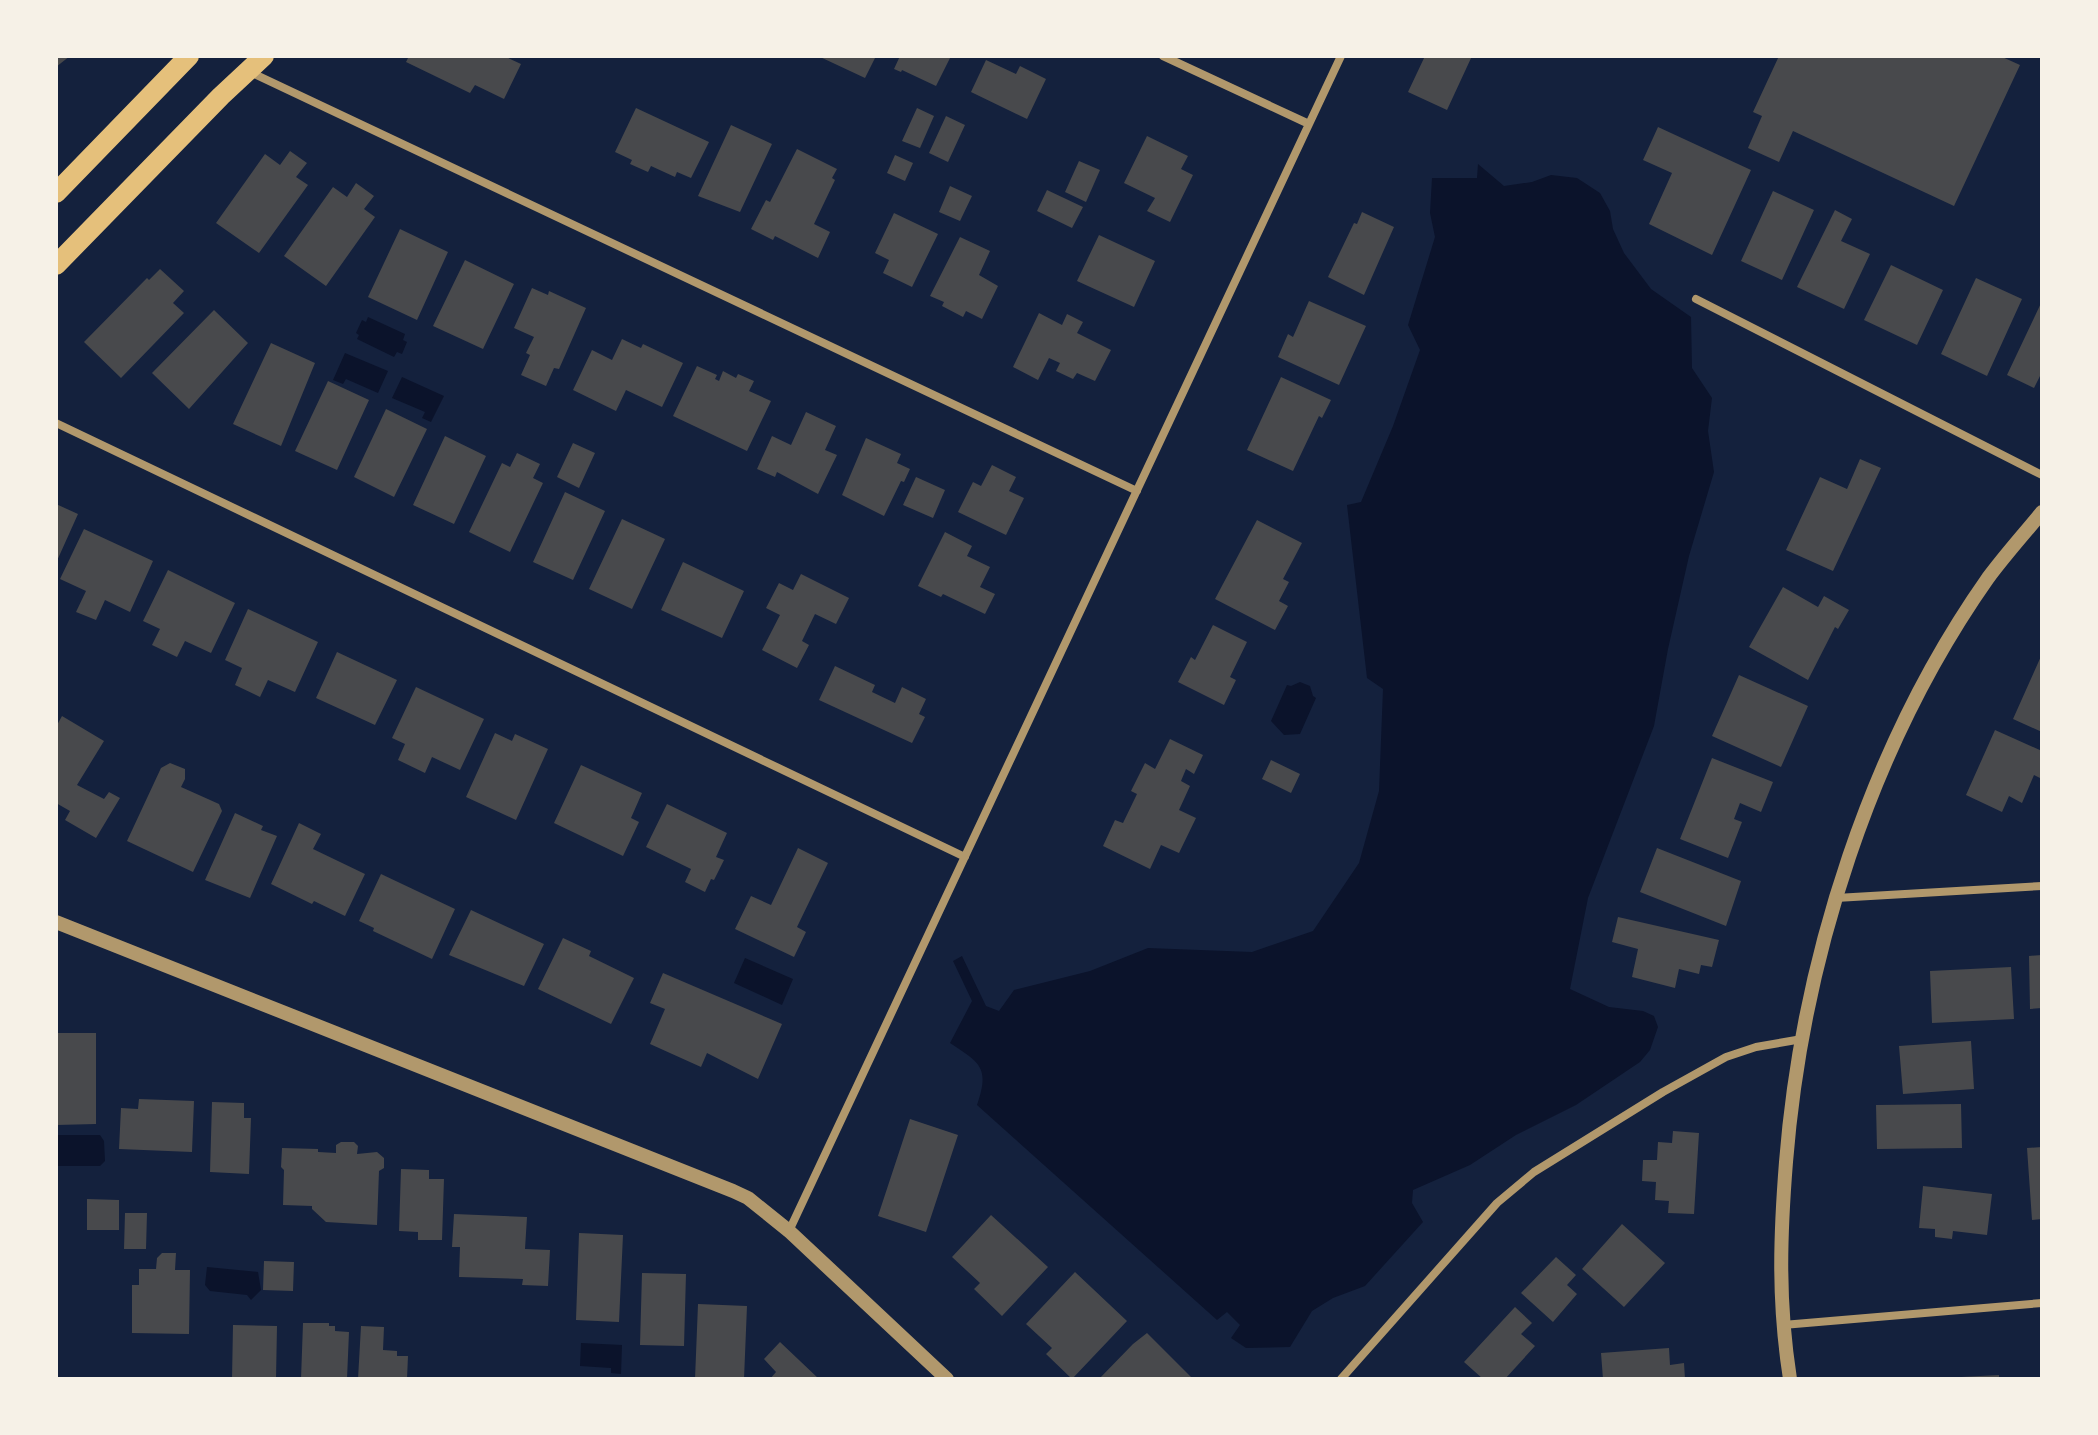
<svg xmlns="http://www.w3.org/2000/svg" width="2098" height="1435" viewBox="0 0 2098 1435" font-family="Bitter,serif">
	<rect width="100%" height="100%" fill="#14213d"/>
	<!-- water -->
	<path fill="#0b132b" d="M1478,164L1504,186L1532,182L1551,175L1577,178L1600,193L1610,211L1613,229L1624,253L1651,289L1691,317L1692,368L1712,398L1708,431L1714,472L1689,556L1668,649L1654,726L1588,898L1570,989L1609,1007L1643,1011L1654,1016L1658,1027L1650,1050L1640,1062L1576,1105L1516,1135L1470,1165L1413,1190L1412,1203L1423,1222L1365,1286L1333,1298L1312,1311L1290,1347L1246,1348L1231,1338L1240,1325L1227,1312L1217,1320L977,1105C990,1067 980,1063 950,1043L972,1001L953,961L962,956L986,1006L999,1011L1014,990L1090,971L1148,948L1252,952L1313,931L1359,863L1379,791L1383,689L1367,678L1347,505L1361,502L1393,426L1420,350L1408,325L1435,237L1430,213L1432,178H1477Z
		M368,317L405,334L403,340L407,342L402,354L397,352L394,357L357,339L359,335L356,333L362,320L366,322Z
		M345,353L388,371L378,393L346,379L343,384L333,380Z
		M402,377L444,396L431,422L422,418L425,412L392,398Z
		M1300,682L1310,686L1313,696L1316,698L1300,734L1284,735L1271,721L1287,685L1291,686Z
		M745,958L793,979L782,1005L734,983Z
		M56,1135H100L104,1141L105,1161L100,1166H56Z
		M207,1267L258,1272L261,1290L251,1300L247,1295L210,1291L205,1285Z
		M581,1343L622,1345L621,1374L611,1373V1368L580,1366Z"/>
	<!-- building -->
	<path fill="#48494c" d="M56,56H70L56,67Z
		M409,56H504L521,64L504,99L475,85L470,93L406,62Z
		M818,56H876L865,78Z
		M900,56H951L936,86L902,70L901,72L894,69Z
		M1425,56H1472L1447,110L1408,92Z
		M1779,56H2000L2020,65L1954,206L1793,131L1779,162L1748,148L1762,116L1753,112Z
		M986,60L1016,74L1020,66L1046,79L1027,119L971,92Z
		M636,108L709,142L691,178L677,172L675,177L651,166L648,172L630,164L632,160L615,152Z
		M917,108L934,116L920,148L902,141Z
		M946,116L965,125L948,162L929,153Z
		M731,125L772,144L740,212L698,196Z
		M1658,127L1751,170L1712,255L1649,224L1672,173L1643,160Z
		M1147,136L1188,156L1181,169L1193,175L1170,222L1147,211L1155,198L1124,183Z
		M797,149L837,169L832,178L835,180L814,224L830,232L818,258L775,236L773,240L751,229L766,200L770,202Z
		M290,151L307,163L296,177L308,185L259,253L216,223L265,154L280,165Z
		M895,155L913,163L905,181L887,173Z
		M1079,161L1100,170L1086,202L1065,192Z
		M356,183L374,196L364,209L375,217L326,286L284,256L333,187L347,197Z
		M950,186L972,196L960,221L939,212Z
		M1047,190L1083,207L1072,228L1037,211Z
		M1773,191L1814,210L1782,280L1741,261Z
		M1835,210L1852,219L1841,241L1870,254L1844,309L1797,287Z
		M1362,212L1394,227L1364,295L1328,277L1354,223L1357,224Z
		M894,213L938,234L912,287L883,273L889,260L875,253Z
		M400,229L448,252L417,320L368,297Z
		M1099,235L1155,261L1134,307L1077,281Z
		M960,237L990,251L979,275L998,286L982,319L966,311L963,317L942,306L944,302L930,296Z
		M465,260L514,284L483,349L433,326Z
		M1891,265L1943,290L1917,345L1864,320Z
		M160,269L184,291L173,303L184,313L121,378L84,342L147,278L149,280Z
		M1976,278L2022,299L1987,376L1941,354Z
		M532,288L548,295L549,291L586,308L559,369L554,368L546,386L521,375L530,355L526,353L534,337L514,328Z
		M1309,301L1366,326L1339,385L1278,357L1288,334L1293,337Z
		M2042,301V372L2034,388L2007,375Z
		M214,310L248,343L189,409L152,373Z
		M1039,313L1062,325L1067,314L1083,322L1077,333L1111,350L1095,381L1077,373L1073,379L1056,371L1060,363L1049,358L1038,380L1013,367Z
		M622,339L641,348L643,344L683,363L662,407L626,390L616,411L573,390L592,350L612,360Z
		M271,343L315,363L281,446L233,424Z
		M697,366L717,375L715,379L719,381L723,371L736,378L738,374L754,381L749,391L771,401L747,451L673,416Z
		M1281,377L1331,400L1322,418L1319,416L1293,471L1247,450Z
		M328,381L369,400L337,470L295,451Z
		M386,409L427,429L394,497L354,477Z
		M806,412L836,426L825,450L837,455L818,494L777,472L775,477L757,469L772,436L791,445Z
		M445,436L486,456L454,524L413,505Z
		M866,438L901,454L897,463L910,469L904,482L901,481L884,516L842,495Z
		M573,443L595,453L579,488L557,477Z
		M517,453L540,464L533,478L543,483L510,552L469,532L502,463L510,467Z
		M1860,459L1881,468L1833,571L1786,550L1820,477L1847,489Z
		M992,465L1016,477L1009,491L1024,498L1006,535L958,512L973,482L981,486Z
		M916,477L945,490L933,518L903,505Z
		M565,492L605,511L573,580L533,562Z
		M56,504L78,514L56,563Z
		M622,519L665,539L632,609L589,589Z
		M1257,520L1302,543L1283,579L1289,582L1279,601L1288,606L1275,630L1215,599Z
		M84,529L153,561L130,612L105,600L96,620L76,612L86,591L60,579Z
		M945,532L972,546L967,556L990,567L980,587L995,594L985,614L943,594L941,597L918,586Z
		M683,562L744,591L722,638L661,610Z
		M168,570L235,603L211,653L185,641L177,657L152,645L160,629L143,621Z
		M801,574L849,598L836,624L815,614L802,641L809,645L797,668L762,650L780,615L766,608L779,583L793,590Z
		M1783,587L1818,607L1824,596L1849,610L1838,629L1835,627L1808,680L1749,647Z
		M248,609L318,642L295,692L268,680L260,697L235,685L242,668L225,660Z
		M1213,625L1247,642L1230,677L1236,680L1224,705L1178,682L1191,657L1195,660Z
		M337,652L397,680L375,725L316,698Z
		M2042,654V732L2013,719Z
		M835,666L875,685L872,692L895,703L902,687L926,699L919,714L925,717L912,743L819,700Z
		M1739,675L1808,706L1781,767L1712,736Z
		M416,687L484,719L460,770L432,757L425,773L398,760L405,744L392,738Z
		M62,716L104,741L77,785L104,799L109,792L120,798L96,838L65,820L70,811L56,803V727Z
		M1995,730L2042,751V779L2034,775L2022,803L2009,796L2002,812L1966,795Z
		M495,733L512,741L515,734L548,749L516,820L466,797Z
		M1170,739L1203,755L1194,774L1186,769L1181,781L1190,786L1179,810L1196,818L1179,853L1161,845L1150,869L1103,846L1115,820L1123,823L1137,794L1131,791L1145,763L1155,769Z
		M1712,758L1773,782L1761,812L1740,803L1734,819L1742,822L1728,858L1680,839Z
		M1271,760L1300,774L1291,793L1262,779Z
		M170,763L185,769V779L181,787L219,804L222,811L193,872L127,841L161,768Z
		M581,765L642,793L631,818L639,822L623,856L554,823Z
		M667,804L727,833L716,857L724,860L714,880L711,879L705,892L685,882L691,869L646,847Z
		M235,813L263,826L261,830L277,836L250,898L205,880Z
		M299,823L321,834L313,849L365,874L345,916L314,901L312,904L271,884Z
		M798,848L828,863L797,927L806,932L794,957L735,929L751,896L771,905Z
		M1657,848L1741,881L1726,926L1640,892Z
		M381,874L455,909L432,959L373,931L374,928L359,921Z
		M471,910L544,944L524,986L449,955Z
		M1618,917L1719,940L1712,967L1701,965L1699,974L1679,969L1675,988L1632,977L1638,949L1612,942Z
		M563,938L591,951L589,956L634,978L611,1024L538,989Z
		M2042,955V1008L2030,1009L2029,956Z
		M2011,967L2014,1019L1932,1023L1930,971Z
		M663,973L782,1024L758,1079L707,1053L701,1067L650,1044L665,1009L650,1003Z
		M56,1033H96V1124L56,1125Z
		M1971,1041L1974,1089L1903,1094L1899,1046Z
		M139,1099L194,1101L192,1152L119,1149L121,1108L138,1109Z
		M212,1102L244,1103V1118H251L249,1174L210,1172Z
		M1961,1104L1962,1148L1877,1149L1876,1105Z
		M910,1119L958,1135L926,1232L878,1216Z
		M1673,1131L1699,1133L1694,1214L1668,1213L1669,1201L1655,1200L1656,1182L1642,1181L1643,1160H1657L1658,1142L1672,1143Z
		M341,1142H354L358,1146L357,1154L377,1152L384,1158V1168L379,1171L377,1225L326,1222L312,1209V1206L283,1205L284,1170L281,1167L282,1148L318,1149V1152L336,1153V1145Z
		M2042,1147V1219L2032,1220L2027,1148Z
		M401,1169L429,1170V1179H444L442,1240H418V1232L399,1231Z
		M1923,1186L1992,1194L1987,1235L1953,1231L1952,1239L1935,1237V1229L1919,1228Z
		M87,1199L119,1200V1230H87Z
		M125,1213H147L146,1249H124Z
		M454,1214L527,1217L525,1249L550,1250L548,1286L522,1285L523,1279L459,1277L460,1247H452Z
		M991,1215L1048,1267L1002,1316L974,1289L980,1283L952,1257Z
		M1622,1224L1665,1263L1624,1307L1582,1269Z
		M579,1233L623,1235L619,1322L576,1320Z
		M162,1253H176L175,1270H190L189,1334L132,1333V1285H139V1269H156L157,1258Z
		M1556,1257L1576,1275L1567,1285L1577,1294L1553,1322L1521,1293Z
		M264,1261L294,1262L293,1291L263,1290Z
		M1075,1272L1127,1321L1072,1379L1046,1354L1052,1348L1026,1324Z
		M642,1273L686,1274L684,1346L640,1345Z
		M698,1304L747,1306L744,1379H695Z
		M1515,1307L1532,1323L1521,1334L1535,1346L1505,1379H1483L1464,1362Z
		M303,1323H329V1326H335V1331L349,1332L347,1379H301Z
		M233,1325L277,1326L276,1379H232Z
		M361,1326L384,1327L383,1350L397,1351V1356H408L407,1379H358Z
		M1147,1333L1193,1379H1099L1133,1344Z
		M780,1342L819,1379H770L776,1372L764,1359Z
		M1669,1348L1670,1365L1684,1363L1685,1379H1603L1601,1353Z
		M1999,1375V1379H1961V1377Z"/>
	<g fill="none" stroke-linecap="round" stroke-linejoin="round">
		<!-- minor -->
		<path stroke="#b1986c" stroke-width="8" d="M1163,56L1309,124
			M248,71L1137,491
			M1696,299L2042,475
			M56,423L965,857
			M1836,898L2042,886
			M789,1231L1341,56
			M1783,1325L2042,1303
			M1341,1379L1497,1203L1534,1172L1663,1092L1726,1057L1756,1047L1802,1039"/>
		<!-- tertiary -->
		<path stroke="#b1986c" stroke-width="14" d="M56,922L733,1191L748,1198L789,1231L947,1379
			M1790,1379C1778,1302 1780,1238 1786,1162C1802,960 1871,744 1988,578C2005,555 2024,534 2042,512"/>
		<!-- primary -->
		<path stroke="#e5c07b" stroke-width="20" d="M56,193L189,56
			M56,265L221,96L264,56"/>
	</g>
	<!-- border -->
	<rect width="2098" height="1435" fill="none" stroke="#f6f1e7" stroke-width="116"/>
</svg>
